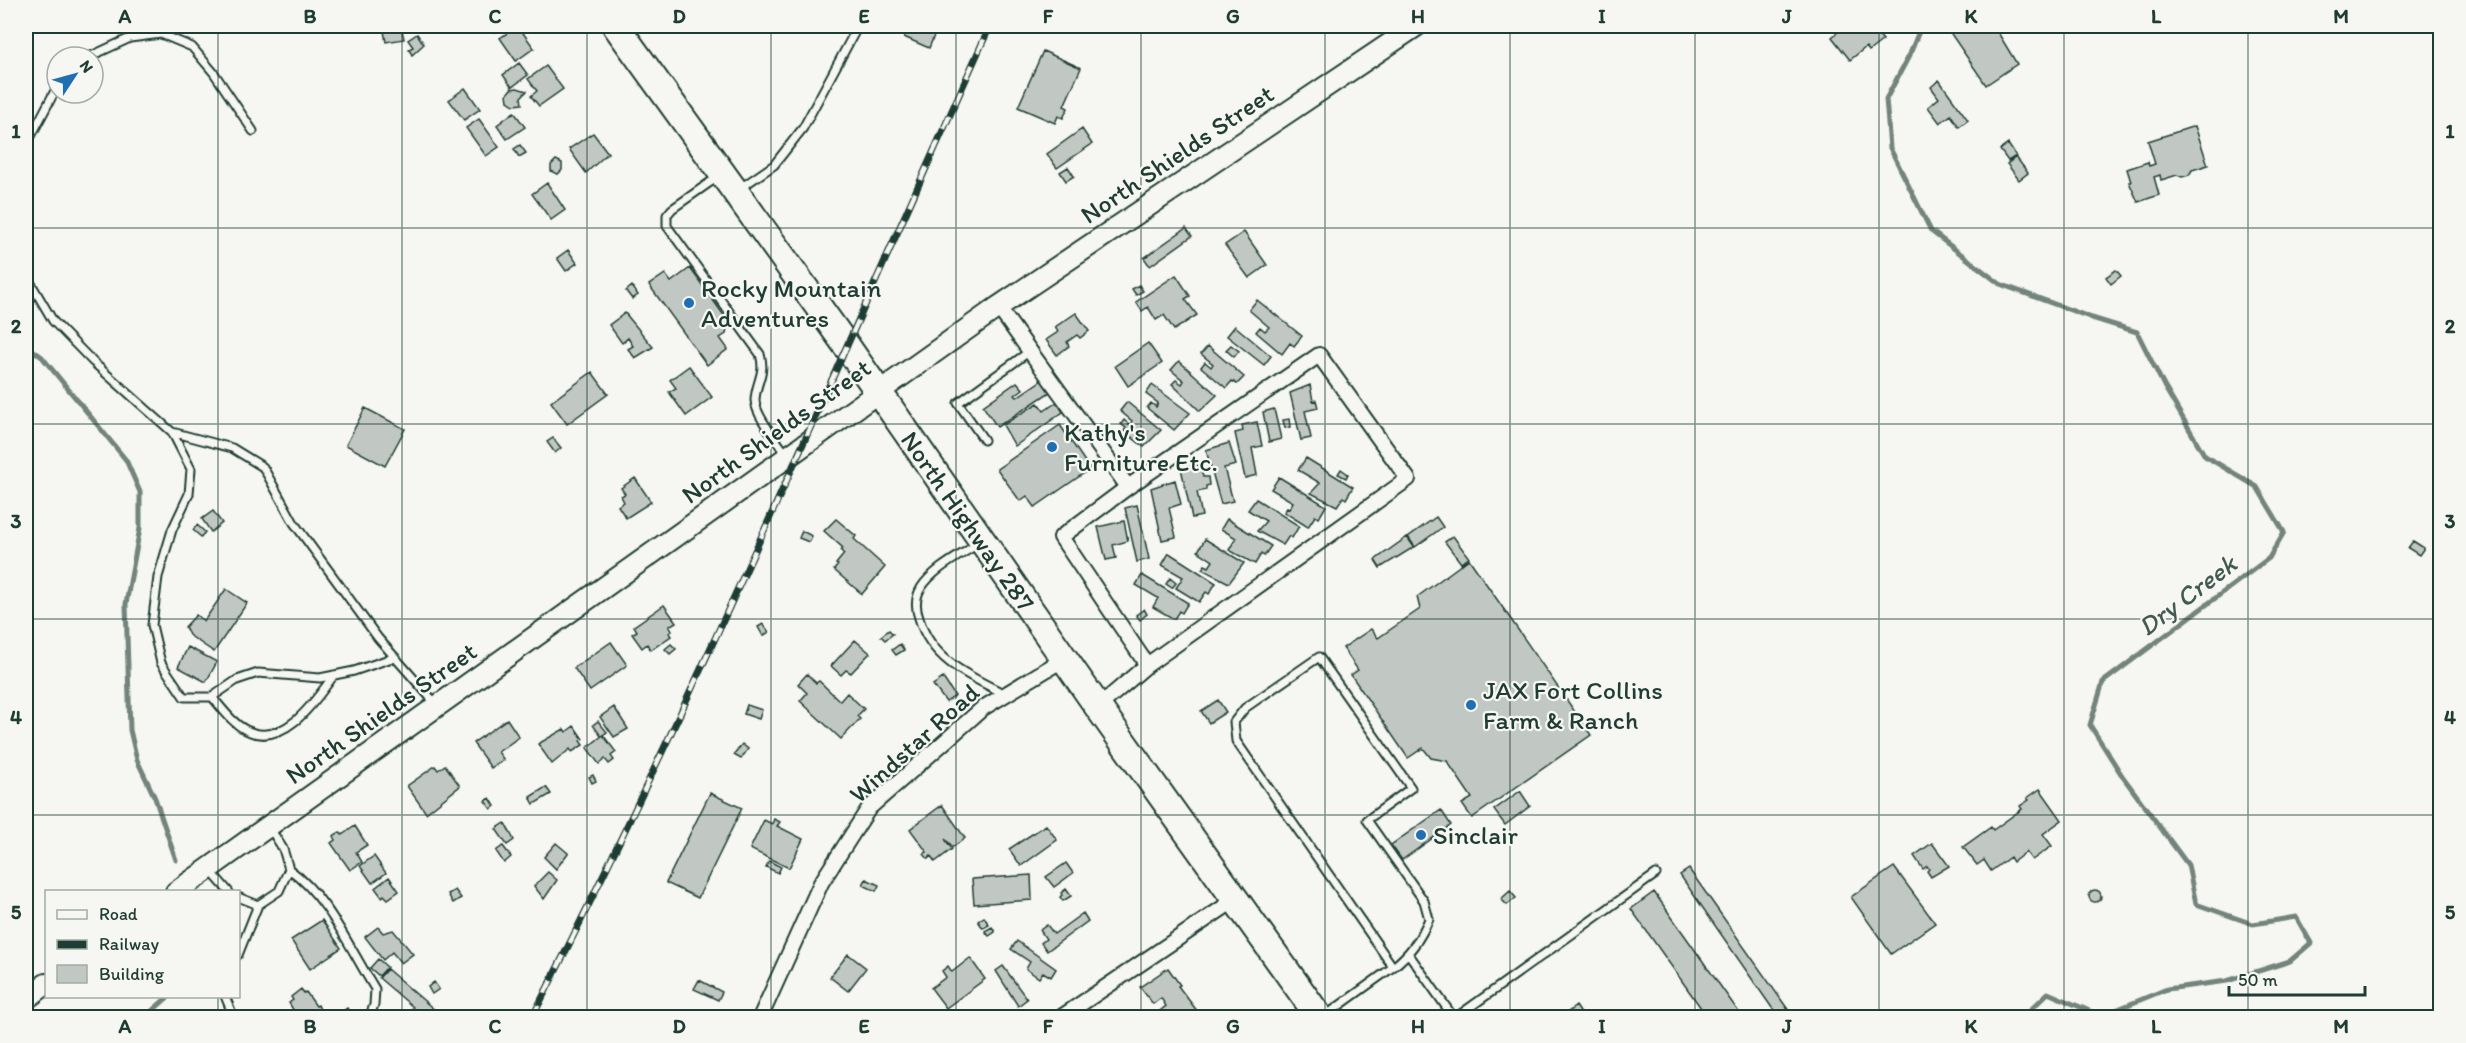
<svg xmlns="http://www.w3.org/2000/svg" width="2466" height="1043" viewBox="0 0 2466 1043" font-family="Itim,sans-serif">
	<rect width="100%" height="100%" fill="#f6f6f2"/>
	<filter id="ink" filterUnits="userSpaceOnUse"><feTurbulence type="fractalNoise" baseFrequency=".0167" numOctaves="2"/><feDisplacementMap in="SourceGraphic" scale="12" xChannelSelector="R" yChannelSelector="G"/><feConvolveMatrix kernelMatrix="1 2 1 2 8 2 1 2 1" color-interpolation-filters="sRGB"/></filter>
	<g filter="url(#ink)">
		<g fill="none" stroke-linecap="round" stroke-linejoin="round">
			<!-- stream -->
			<path stroke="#72847d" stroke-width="5" d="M1921,26L1910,54L1886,99L1890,148L1931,231L2000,284L2092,318L2137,332L2164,386L2205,456L2257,487L2284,532L2269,558L2103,682L2090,725L2123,777L2188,865L2196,904L2253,924L2296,917L2311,943L2290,961L2227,981L2167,989L2101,1016L2048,993L2022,1018
				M26,345L42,357L126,460L140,492V528L126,604L130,730L137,760L155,798L176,860
				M144,1018L169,996"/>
		</g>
		<!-- building -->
		<path fill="#c1c8c3" stroke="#1f3d34" stroke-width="1.5" d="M383,26H401L404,39L386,42Z
			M491,26H504L495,32Z
			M518,26L534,48L516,61L500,38Z
			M909,26H938L929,48L904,37Z
			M1845,26H1871L1883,40L1869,51L1866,47L1850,60L1832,37Z
			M1950,26H1994L2017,64L1986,85L1947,28Z
			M417,34L424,44L412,55L409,49L413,47L408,40Z
			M1043,51L1081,68L1064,106L1068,108L1063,118L1058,116L1055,123L1018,107Z
			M519,63L528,75L512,87L503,75Z
			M546,66L563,89L539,106L531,96L537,91L528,79Z
			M1939,80L1968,120L1959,127L1951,115L1940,123L1928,107L1939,98L1931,87Z
			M465,88L480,109L464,120L449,100Z
			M517,88L527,91L521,97L522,104L514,105L508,101L507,94L511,89Z
			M514,112L525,127L507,139L497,125Z
			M479,119L499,147L486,156L466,128Z
			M2195,126L2208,165L2192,170L2189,175L2182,177L2177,175L2161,180L2160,175L2154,177L2159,195L2138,202L2129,182H2131L2127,169L2148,162L2149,166L2155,164L2148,141Z
			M1082,129L1092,144L1057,168L1047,154Z
			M593,133L608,153L586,173L569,149Z
			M2008,144L2016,156L2008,161L2000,150Z
			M520,145L526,153L519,157L514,149Z
			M2016,157L2028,173L2019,180L2007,164Z
			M556,160L562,163V170L558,174L551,171V165Z
			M1068,167L1074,176L1066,181L1060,172Z
			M547,183L565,210L551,220L532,194Z
			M1186,228L1192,236L1150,266L1144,258Z
			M1244,232L1267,265L1249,278L1225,245Z
			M568,250L577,263L566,271L557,258Z
			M690,268L728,321L726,334L720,338L728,349L707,365L649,285L665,274L671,282Z
			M2116,270L2121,276L2111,284L2106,277Z
			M1176,275L1190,296L1185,299L1197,315L1174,330L1164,315L1156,320L1148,307L1142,311L1136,302Z
			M1139,285L1143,291L1136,295L1132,289Z
			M632,286L638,295L632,299L626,291Z
			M1257,300L1302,336L1294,346L1290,343L1282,354L1256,332L1260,327L1265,331L1269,327L1249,310Z
			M625,313L653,347L635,358L628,349L633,346L628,338L622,343L609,325Z
			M1076,313L1089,331L1080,338L1077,335L1067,342L1069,346L1057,355L1046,340L1058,332L1055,327Z
			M1235,326L1271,356L1264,365L1227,336Z
			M1148,343L1162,363L1128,386L1115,366Z
			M1231,345L1239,351L1234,357L1226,350Z
			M1208,346L1244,377L1237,384L1232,381L1226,388L1201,367L1205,362L1211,367L1213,364L1201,354Z
			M1179,361L1217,395L1200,411L1172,384L1176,380L1182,384L1184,381L1171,370Z
			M689,366L712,397L686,416L669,392L676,388L670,380Z
			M592,372L608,394L567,424L551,402Z
			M1042,380L1050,392L997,427L983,406L1017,382L1023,389L1015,395L1017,397Z
			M1152,385L1190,413L1174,430L1147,408L1151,403L1156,407L1158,403L1146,394Z
			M1310,385L1313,401L1316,400L1318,408L1305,411L1311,438L1301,440L1290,393Z
			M1057,402L1063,412L1015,446L1003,425L1038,403L1044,411Z
			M1127,402L1161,430L1144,447L1124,431L1126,428L1121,424L1124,420L1130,425L1132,421L1120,411Z
			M365,408L405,429L385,466L346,445Z
			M1274,409L1281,439L1269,442L1263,412Z
			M1289,419L1290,427L1285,428L1283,420Z
			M1257,422L1262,446L1252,448L1257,475L1245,478L1235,433L1243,431L1242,425Z
			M1060,425L1090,469L1035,507L1027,496L1020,501L997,469Z
			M553,438L561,448L555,453L547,442Z
			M1229,443L1236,465L1224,468L1233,501L1221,504L1206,450Z
			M1306,458L1353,487L1346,499L1343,497L1337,506L1311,493L1320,483L1298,470Z
			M1200,465L1203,477H1208L1209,485L1206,486V490L1197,492L1202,516L1192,518L1181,468Z
			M1341,469L1348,474L1346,478L1338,474Z
			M1279,477L1326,506L1319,518L1315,516L1308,527L1284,512L1287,508L1289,509L1293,502L1271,489Z
			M635,478L651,502L626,518L618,506L624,502L621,496L625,494L621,488Z
			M1175,480L1181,504L1169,508L1176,537L1162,540L1151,488Z
			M1256,499L1299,526L1292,538L1289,536L1283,545L1257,531L1266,521L1248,510Z
			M1137,505L1149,559L1137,562L1125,508Z
			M213,511L222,523L211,532L202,519Z
			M1436,517L1443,527L1415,547L1408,537Z
			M836,519L856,536L854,539L885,567L862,594L834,570L838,565L836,564L844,554L841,551L843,548L824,531Z
			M1227,519L1271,546L1264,556L1261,554L1255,564L1229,550L1236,538L1221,529Z
			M1124,521L1128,541L1113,545L1116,558L1106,560L1098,527Z
			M197,525L205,532L201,537L193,530Z
			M802,531L812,536L809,542L799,538Z
			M1453,536L1469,558L1461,563L1445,542Z
			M1407,537L1414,547L1380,568L1375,560Z
			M1205,539L1244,563L1229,583L1202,569L1205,565L1209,567L1213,561L1198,551Z
			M2413,541L2424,548L2419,555L2408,548Z
			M1169,553L1216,583L1209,594L1206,592L1199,602L1176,588L1183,577L1162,565Z
			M1469,559L1591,735L1472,818L1462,804L1472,798L1447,761L1431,758L1423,748L1408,758L1351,675L1358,670L1343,648L1371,629L1378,638L1420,609L1417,597Z
			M1142,575L1188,603L1182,613L1179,611L1174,619L1153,607L1158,598L1136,585Z
			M1170,578L1176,583L1172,588L1166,584Z
			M226,589L247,603L214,652L189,635L185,627L196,615L204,621Z
			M664,605L676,622L669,626L672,631L669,633L671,636L651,650L647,644L642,648L632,634L637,631L634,626Z
			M1144,609L1147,614L1140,620L1136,615Z
			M763,624L769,632L763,636L758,627Z
			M889,630L893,634L885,640L881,636Z
			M855,640L870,653L851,673L846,670L841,675L831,666Z
			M611,642L627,665L590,691L574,668Z
			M671,644L676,649L670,654L665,649Z
			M900,644L904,650L896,655L892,650Z
			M188,647L217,662L206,682L178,667Z
			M807,674L816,683L819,681L840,701L847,693L864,709L857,716L860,719L841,739L800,701L807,693L798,684Z
			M943,678L955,696L946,702L933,685Z
			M1218,700L1226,712L1209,723L1201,711Z
			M747,705L762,710L759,719L744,714Z
			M614,707L628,729L614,737L600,717Z
			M507,719L519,737L498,752L504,760L491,768L473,743Z
			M598,721L607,732L601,736L593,725Z
			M574,726L583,739L580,741L583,745L572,752L570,749L552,764L538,744L564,729L566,732Z
			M603,735L616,752L611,756L614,760L609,764L605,759L599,764L587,748Z
			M742,744L748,749L741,759L734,755Z
			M445,765L460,786L426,813L407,786L435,766L438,770Z
			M593,775L596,781L592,783L589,777Z
			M546,787L551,794L534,804L530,797Z
			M2040,789L2062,820L2043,834L2052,846L2032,860L2026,852L2013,862L2010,857L1991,871L1984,860L1977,865L1963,847L1991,827L1993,830L2022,809L2020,806L2029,800L2027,798Z
			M1520,791L1530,806L1505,825L1494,810Z
			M710,793L742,808L698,898L666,883Z
			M490,798L495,806L491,809L485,801Z
			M942,805L965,838L953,847L945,839L952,849L935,862L931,856L928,859L924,854L927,852L910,829Z
			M1441,810L1451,825L1402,860L1391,845Z
			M774,819L780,822L777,826L803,839L789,868L750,849L764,820L772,824Z
			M505,823L514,840L507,845L496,829Z
			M1046,825L1057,840L1021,866L1009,849Z
			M355,826L367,845L356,852L362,862L350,870L331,843L335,840L333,836L340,832L342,835Z
			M556,843L568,853L556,869L544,857Z
			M1932,843L1949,866L1931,877L1927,871L1929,869L1927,866L1923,869L1914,856Z
			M503,846L511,857L504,863L496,851Z
			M374,856L386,873L372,883L360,866Z
			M769,861L781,867L778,873L766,867Z
			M1066,863L1073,873L1054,887L1046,877Z
			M1894,867L1935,923L1891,954L1851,897Z
			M1689,869L1794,1018H1779L1680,875Z
			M548,872L557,880L544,899L534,886Z
			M1031,875L1032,900L974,904L972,879Z
			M389,877L399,891L388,899L384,895L382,897L375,888Z
			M866,879L879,885L876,891L863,885Z
			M1066,889L1071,896L1063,901L1060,897L1062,895L1061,893Z
			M455,890L461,898L453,903L448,894Z
			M2089 896a6 6 0 1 1 12 0a6 6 0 1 1-12 0Z
			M1510,891L1516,898L1507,905L1501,899Z
			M1654,892L1743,1018H1708L1631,909Z
			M1083,913L1088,921L1047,951L1041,943L1046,939L1040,930L1047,925L1054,934Z
			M984,917L989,925L983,928L978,921Z
			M322,920L341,948L310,969L291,940Z
			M378,927L383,933L393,930L413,954L401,963L392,952L383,960L365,937Z
			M992,927L995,932L989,936L985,931Z
			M1017,941L1056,969L1051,977L1043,972L1039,978L1026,969L1030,962L1011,949Z
			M848,954L866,968L848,991L830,977Z
			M970,958L985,979L946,1008L931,988L946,977L942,971L948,966L952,972Z
			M378,959L387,967L379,976L370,968Z
			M1003,966L1027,999L1018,1006L996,971Z
			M1168,968L1180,985L1178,986L1201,1016L1199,1018H1151L1166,1006L1161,998L1153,1004L1140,987Z
			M387,969L436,1011L430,1018H409L406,1015L413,1007L379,978Z
			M699,980L722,992L718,1000L694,989Z
			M434,982L439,989L432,994L428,987Z
			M301,989L304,993L306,992L316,1006L318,1005L324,1018H298L289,1003L293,1000L291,997Z
			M1576,1006L1584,1018H1560Z
			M347,1008L353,1018H333Z"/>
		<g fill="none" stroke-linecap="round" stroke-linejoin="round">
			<!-- lane casing -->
			<g stroke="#1f3d34" stroke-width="11">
				<path id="lane" d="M89,57L130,38L161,34L192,47L214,73L253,131
					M26,153L29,140L57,87
					M719,176L672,209L667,215V226L760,354C766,374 756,381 755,400C755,415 777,441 786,454
					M739,189L774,165L803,128L858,26
					M26,275L53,321L93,362L172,432L232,448L263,467L294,523L378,638L436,704
					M172,432L191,469L189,494L172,530L158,577L152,625L161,663L184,697H212L237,680L258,673L320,678L354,671L395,657
					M984,440L958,403L1030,351
					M979,543C960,556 934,568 921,588C915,598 915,607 919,618C931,660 969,676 1005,694
					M212,697C222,708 232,723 246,730C284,749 315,701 334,675
					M209,869L229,892
					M289,869C328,897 349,947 375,989L374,1005L369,1018
					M238,897L258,905L279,891L289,869L283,849L270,828
					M1408,953L1454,1018
					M238,955L258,905
					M225,996L234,1018
					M1325,1016L1393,967C1410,954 1421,938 1429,919L1424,901L1367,820L1411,788L1319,657L1245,708L1234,722L1236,741L1393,967
					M1455,1018L1656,874"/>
			</g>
			<!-- street casing -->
			<g stroke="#1f3d34" stroke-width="18">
				<path id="street" d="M998,307L1128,487
					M1098,707L1147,665L1408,479L1319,355L1128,487L1061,537L1147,665
					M760,1018L821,883L869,808L983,708L1064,659
					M1060,1018L1236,899"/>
			</g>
			<!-- secondary casing -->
			<g stroke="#1f3d34" stroke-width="24">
				<path id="secondary" d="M176,892L998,307L1416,26
					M26,999L46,984"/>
			</g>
			<!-- highway casing -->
			<g stroke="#1f3d34" stroke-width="30">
				<path id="highway" d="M616,26L846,345L1098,707L1320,1018"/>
			</g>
			<!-- lane -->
			<use href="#lane" stroke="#f6f6f2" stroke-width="7"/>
			<!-- street -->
			<use href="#street" stroke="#f6f6f2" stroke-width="14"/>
			<!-- secondary -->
			<use href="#secondary" stroke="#f6f6f2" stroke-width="20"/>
			<!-- highway -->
			<use href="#highway" stroke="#f6f6f2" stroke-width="26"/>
			<!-- rail casing -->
			<g stroke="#1f3d34" stroke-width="7">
				<path id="rail" d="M532,1018C698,693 840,357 990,26"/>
			</g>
			<!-- rail -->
			<use href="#rail" stroke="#f6f6f2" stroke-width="4.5" stroke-dasharray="14" stroke-linecap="butt"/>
		</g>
	</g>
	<!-- grid -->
	<path fill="none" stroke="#1f3d34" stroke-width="1.5" stroke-opacity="0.55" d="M218,26V892M402,26V1018M587,26V1018M771,26V1018M956,26V1018M1141,26V1018M1325,26V1018M1510,26V1018M1695,26V1018M1879,26V1018M2064,26V1018M2248,26V1018M26,228H2440M26,424H2440M26,619H2440M26,815H2440M218,996V1018"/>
	<!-- markers -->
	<g fill="#1f6fb2" stroke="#f6f6f2" stroke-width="2">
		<circle cx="689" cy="303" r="6"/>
		<circle cx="1052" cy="447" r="6"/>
		<circle cx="1471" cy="705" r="6"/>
		<circle cx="1421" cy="835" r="6"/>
	</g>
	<g text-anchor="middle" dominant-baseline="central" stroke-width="4.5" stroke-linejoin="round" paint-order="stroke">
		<!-- street labels -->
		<g font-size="26" fill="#1f3d34" stroke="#f6f6f2">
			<text transform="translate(1177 154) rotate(-34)">North Shields Street</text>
			<text transform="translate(776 431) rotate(-36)">North Shields Street</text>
			<text transform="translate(968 521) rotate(55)">North Highway 287</text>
			<text transform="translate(381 713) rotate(-35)">North Shields Street</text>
			<text transform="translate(914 743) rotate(-42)">Windstar Road</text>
		</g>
		<!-- poi labels -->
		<g font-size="26" fill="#1f3d34" stroke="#f6f6f2" text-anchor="start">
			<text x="701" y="288">Rocky Mountain<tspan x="701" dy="30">Adventures</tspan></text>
			<text x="1064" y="432">Kathy's<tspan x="1064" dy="30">Furniture Etc.</tspan></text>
			<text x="1483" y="690">JAX Fort Collins<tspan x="1483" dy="30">Farm &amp; Ranch</tspan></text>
			<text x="1433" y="835">Sinclair</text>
		</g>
		<!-- water labels -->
		<g font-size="27" font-style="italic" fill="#425a52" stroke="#f6f6f2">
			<text transform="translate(2187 595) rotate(-37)">Dry Creek</text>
		</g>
	</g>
	<!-- margin -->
	<rect width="2466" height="1043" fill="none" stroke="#f6f6f2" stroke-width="66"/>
	<!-- legend -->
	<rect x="45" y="890" width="195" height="108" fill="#f6f6f2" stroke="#a0aca6" stroke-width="1.5"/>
	<rect x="57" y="910" width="30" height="9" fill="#f6f6f2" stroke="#a0aca6" stroke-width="1.5"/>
	<text x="99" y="920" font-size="18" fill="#1f3d34">Road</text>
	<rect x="57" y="940" width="30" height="9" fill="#1f3d34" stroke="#a0aca6" stroke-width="1.5"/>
	<text x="99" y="950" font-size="18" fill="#1f3d34">Railway</text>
	<rect x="57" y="965" width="30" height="18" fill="#c1c8c3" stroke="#a0aca6" stroke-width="1.5"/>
	<text x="99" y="980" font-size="18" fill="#1f3d34">Building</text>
	<!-- north arrow -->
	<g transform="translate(75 75) rotate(54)"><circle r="28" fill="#f6f6f2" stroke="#a0aca6" stroke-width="1.5"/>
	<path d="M0-4.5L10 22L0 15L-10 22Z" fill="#1f6fb2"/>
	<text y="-9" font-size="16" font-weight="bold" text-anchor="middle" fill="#1f3d34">N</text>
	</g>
	<!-- scale -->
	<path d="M2229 986v9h136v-9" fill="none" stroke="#1f3d34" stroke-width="3"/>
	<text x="2238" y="986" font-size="18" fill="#1f3d34" stroke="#f6f6f2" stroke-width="4.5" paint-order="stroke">50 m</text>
	<rect x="33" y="33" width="2400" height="977" fill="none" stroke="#1f3d34" stroke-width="2"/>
	<g font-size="20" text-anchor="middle" font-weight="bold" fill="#1f3d34">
		<text x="125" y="23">A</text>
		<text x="310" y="23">B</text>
		<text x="495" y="23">C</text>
		<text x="679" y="23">D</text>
		<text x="864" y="23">E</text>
		<text x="1048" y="23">F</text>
		<text x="1233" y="23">G</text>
		<text x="1418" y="23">H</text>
		<text x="1602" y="23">I</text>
		<text x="1787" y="23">J</text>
		<text x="1971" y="23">K</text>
		<text x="2156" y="23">L</text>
		<text x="2341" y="23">M</text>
		<text x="16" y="138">1</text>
		<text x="2450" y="138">1</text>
		<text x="16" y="333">2</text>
		<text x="2450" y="333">2</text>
		<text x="16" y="528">3</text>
		<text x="2450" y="528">3</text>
		<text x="16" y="724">4</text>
		<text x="2450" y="724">4</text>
		<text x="16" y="919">5</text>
		<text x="2450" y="919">5</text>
		<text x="125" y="1033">A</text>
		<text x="310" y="1033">B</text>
		<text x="495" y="1033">C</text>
		<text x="679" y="1033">D</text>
		<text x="864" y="1033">E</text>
		<text x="1048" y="1033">F</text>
		<text x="1233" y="1033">G</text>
		<text x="1418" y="1033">H</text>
		<text x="1602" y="1033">I</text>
		<text x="1787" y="1033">J</text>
		<text x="1971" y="1033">K</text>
		<text x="2156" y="1033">L</text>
		<text x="2341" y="1033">M</text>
	</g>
</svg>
